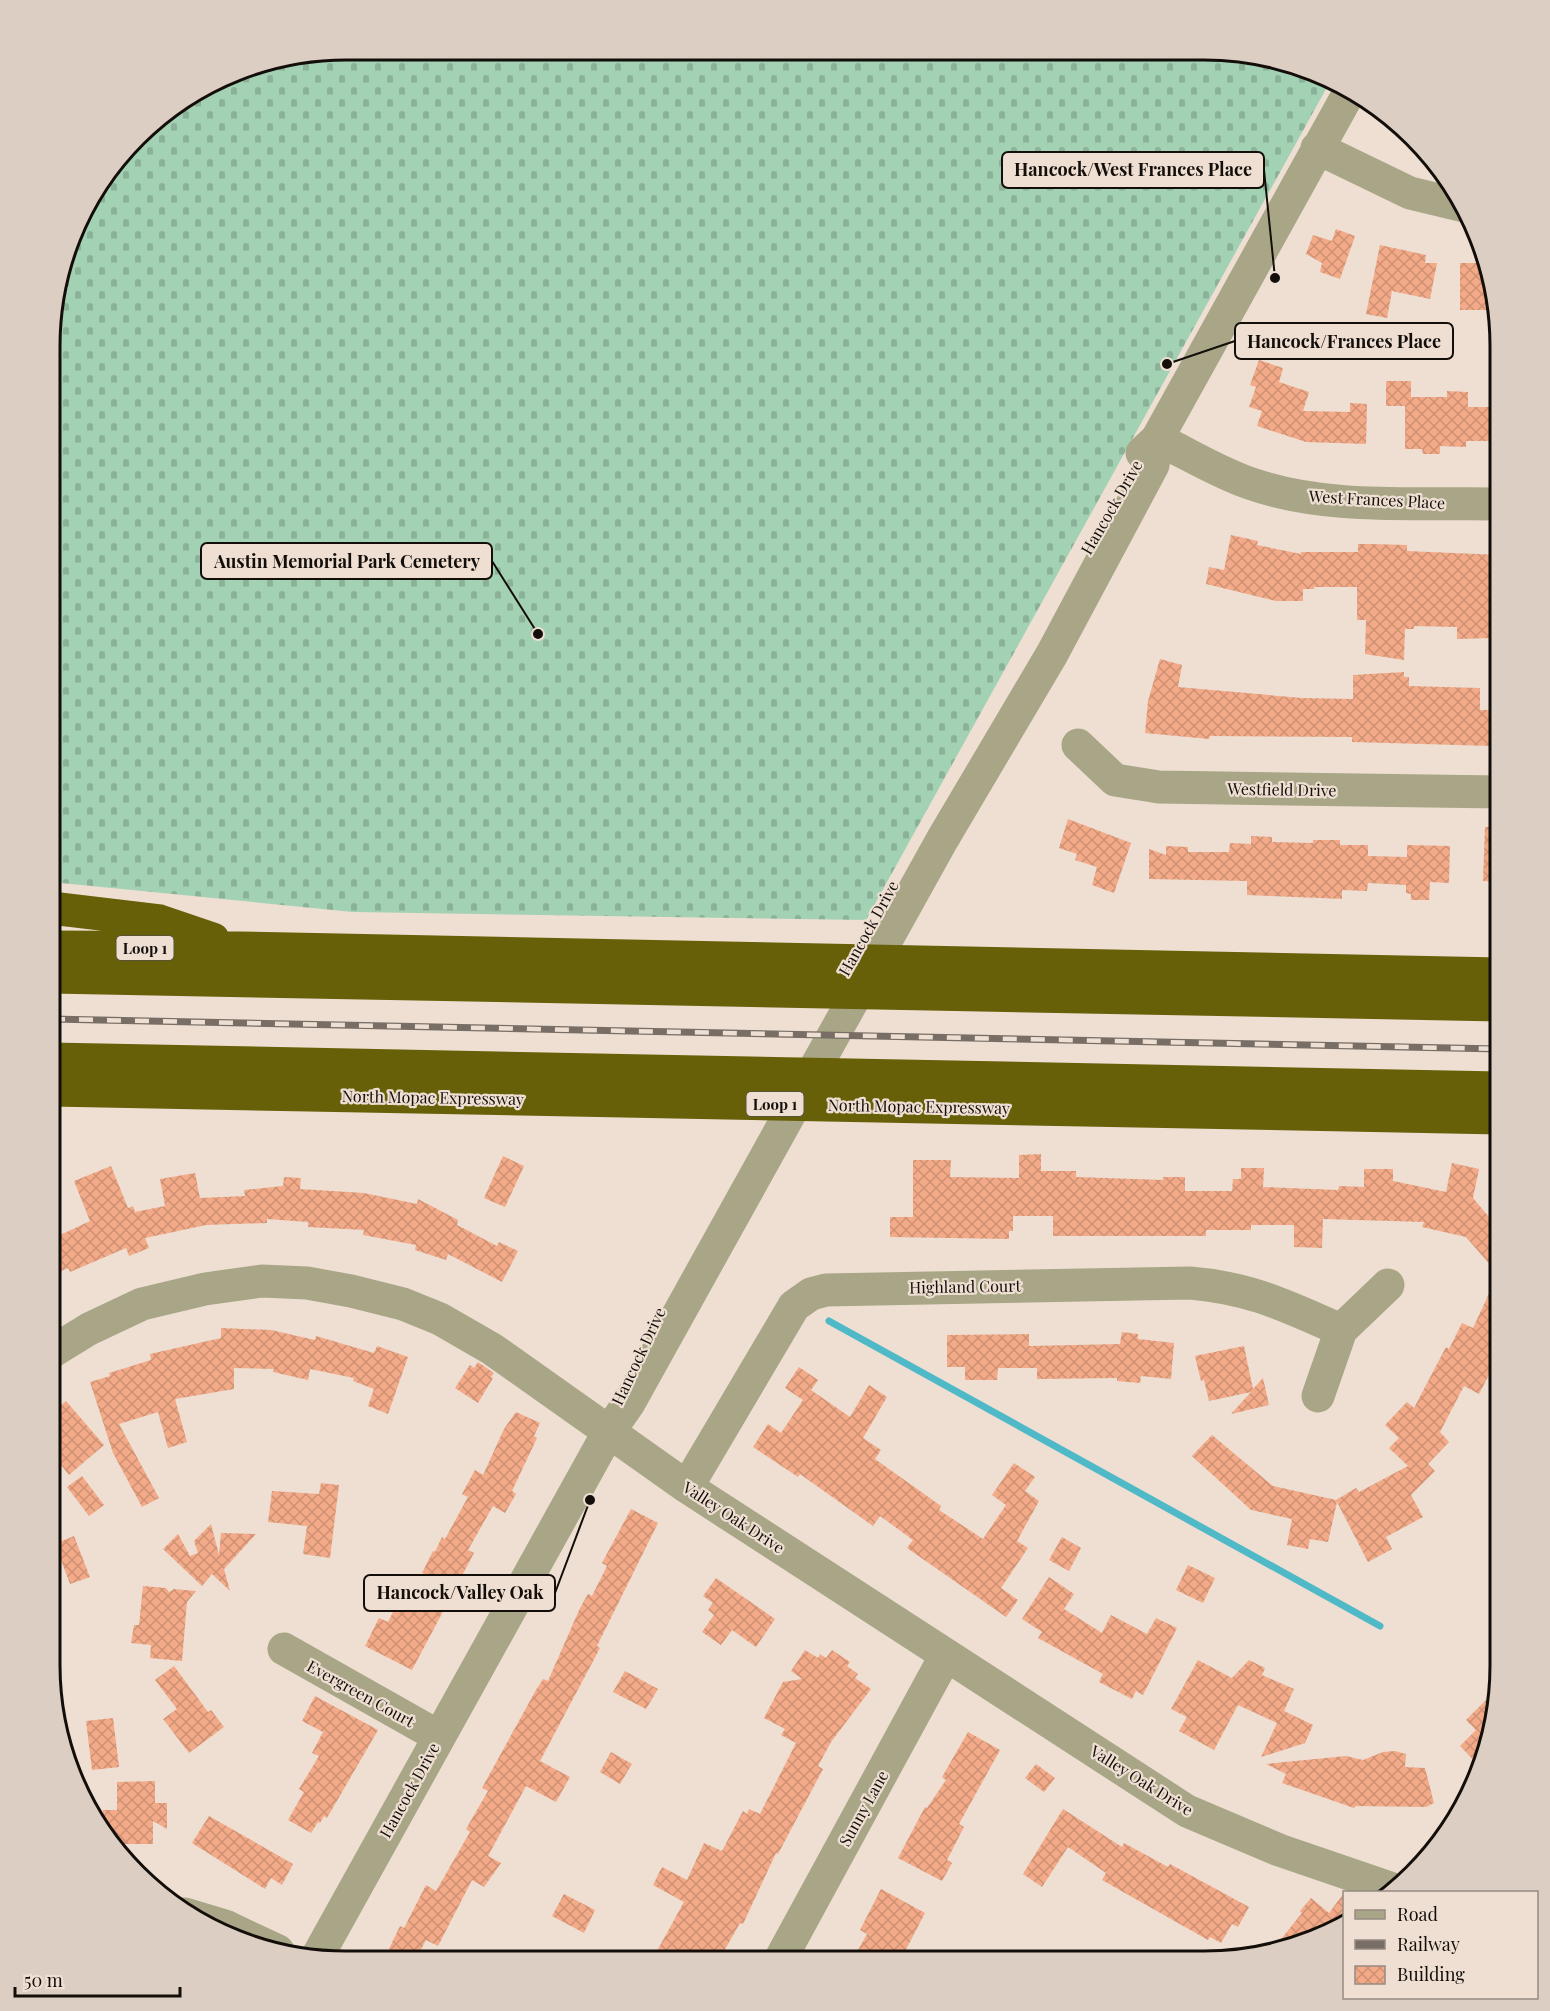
<svg xmlns="http://www.w3.org/2000/svg" width="1550" height="2011" viewBox="0 0 1550 2011" font-family="'Playfair Display',serif">
	<defs>
		<pattern id="cemetery-stones" width="16" height="16" patternUnits="userSpaceOnUse" patternTransform="scale(1.5)"><rect width="16" height="16" fill="#a3d1b4"/><path d="M2 7V4a2 2 0 0 1 4 0v3zM10 15v-3a2 2 0 0 1 4 0v3z" fill="#8bb299"/></pattern>
		<pattern id="building-cross-hatch" width="8" height="8" patternUnits="userSpaceOnUse" patternTransform="scale(1.5)"><rect width="8" height="8" fill="#f3aa88"/><path d="M0 0l8 8M0 8l8-8" fill="none" stroke="#cf9174"/></pattern>
	</defs>
	<rect width="100%" height="100%" fill="#eedfd2"/>
	<!-- cemetery -->
	<path fill="url(#cemetery-stones)" d="M346,50L1243,52L1318,72L1331,80L866,920L353,912L51,882L52,307L89,198L151,123L250,65Z"/>
	<g fill="none" stroke-linecap="round" stroke-linejoin="round">
		<!-- stream -->
		<path stroke="#50b9c8" stroke-width="7" d="M829,1321L1380,1626"/>
	</g>
	<!-- building -->
	<path fill="url(#building-cross-hatch)" d="M1336,229L1355,236L1340,279L1320,272L1322,263L1306,254L1313,235L1332,241Z
		M1380,245L1426,255L1425,263H1437L1430,299L1392,291L1387,318L1366,314Z
		M1460,263H1479L1478,271H1491L1496,310H1460Z
		M1259,360L1283,368L1279,382L1309,392L1303,411L1350,412V403L1367,404L1366,444L1306,442L1257,426L1262,411L1249,407L1256,387L1250,385Z
		M1386,381H1411V397H1447V391L1468,392V407H1495V441H1466V447L1440,446V454H1423L1422,449H1405V406H1386Z
		M1231,535L1258,541L1257,545L1301,554V552H1358V544H1370L1407,545V551L1500,555V602L1494,601V638L1457,639V627L1414,626V629H1405L1404,660L1365,654L1366,620H1357V587H1314V589H1303V601H1276L1206,584L1209,567L1224,570Z
		M1160,659L1182,665L1178,687L1302,698L1353,699V675L1404,672V677H1409V686L1480,688V710H1493L1492,746L1352,742V737L1210,736L1209,739L1145,733L1148,701Z
		M1068,819L1131,843L1114,893L1092,885L1097,867L1075,860L1077,854L1059,848Z
		M1485,827H1500V882L1483,881Z
		M1251,836L1272,837V842L1313,843V840H1340V845H1368V856L1407,857V845L1450,846L1449,883L1430,882L1429,900H1411V894L1406,893V885L1368,883L1367,891L1342,890V899L1320,898L1247,895V881L1149,879V849L1166,855V846L1188,847V852H1229L1230,843L1251,844Z
		M1041,1154V1171H1076V1177L1163,1180V1177H1185V1191H1232L1233,1179H1241V1168H1264L1263,1187L1338,1190L1339,1186L1364,1187V1169H1393V1181L1446,1192L1452,1163L1479,1169L1473,1198L1500,1230V1354L1479,1394L1464,1386L1440,1432L1449,1442L1428,1464L1435,1471L1411,1495L1423,1517L1386,1537L1392,1549L1368,1562L1337,1502L1328,1542L1310,1539L1308,1549L1287,1545L1292,1519L1251,1510L1192,1456L1212,1435L1273,1486L1336,1500L1356,1488L1359,1492L1408,1466L1389,1448L1399,1438L1385,1425L1407,1402L1414,1408L1446,1347L1449,1349L1462,1323L1473,1328L1498,1274L1466,1237L1422,1227L1424,1222L1323,1219L1322,1248L1294,1247V1225H1251V1230H1206V1236H1053V1216H1013V1231H1009V1239L890,1237V1217H913V1160H951L950,1177L1019,1178V1155Z
		M503,1156L524,1166L505,1207L484,1198Z
		M111,1166L128,1208L133,1206L135,1212L165,1206L160,1179L195,1173L200,1198L245,1196L244,1190L283,1186L284,1177L301,1178L300,1189L364,1193L417,1204L418,1199L458,1220L457,1225L497,1246L499,1242L518,1251L502,1282L448,1254L446,1260L415,1250L416,1245L363,1235L364,1230L308,1227V1222L267,1219V1223L206,1225L145,1238L149,1248L129,1256L126,1248L70,1272L68,1268L50,1276V1248L61,1243L58,1236L90,1221L74,1181Z
		M221,1328L271,1330L315,1340L316,1336L374,1353L377,1346L408,1357L388,1414L368,1406L374,1389L353,1381L354,1378L310,1369L308,1380L273,1372L274,1369L234,1368V1389L175,1399L187,1442L168,1448L158,1412L119,1424L159,1498L142,1507L113,1453L90,1382L110,1376L109,1373L151,1360L150,1354L221,1338Z
		M1122,1332L1138,1334V1339L1174,1343L1171,1379L1141,1376L1140,1383L1117,1381V1378L1037,1379V1368H998L997,1380H965V1367H947V1335L1029,1334V1346L1120,1344Z
		M1244,1346L1253,1389L1263,1378L1269,1405L1231,1414L1251,1392L1209,1401L1204,1380L1201,1381L1195,1356Z
		M478,1362L494,1373L491,1377L493,1378L478,1403L455,1388L470,1365L474,1368Z
		M799,1367L818,1380L811,1390L850,1417L869,1385L887,1397L863,1438L881,1450L875,1459L941,1506L939,1510L983,1539L1006,1505L992,1495L1014,1463L1035,1477L1025,1491L1039,1501L1017,1541L1028,1548L1001,1588L1018,1600L1006,1617L907,1548L913,1540L880,1516L873,1526L800,1474L798,1477L753,1447L768,1424L781,1433L803,1400L785,1388Z
		M66,1401L104,1445L69,1475L50,1451V1414Z
		M516,1412L540,1423L534,1436L537,1438L512,1491L516,1494L505,1513L493,1506L468,1550L474,1553L412,1670L365,1646L379,1618L388,1622L396,1606L405,1611L407,1607L410,1609L427,1575L422,1573L433,1551L435,1552L442,1537L445,1539L468,1497L462,1494L475,1470L483,1475L504,1429Z
		M82,1476L104,1505L89,1516L67,1487Z
		M321,1483L339,1485L330,1558L303,1554L307,1526L268,1522L272,1491L319,1494Z
		M631,1509L658,1523L597,1646L600,1648L540,1761L570,1777L556,1802L526,1786L488,1856L501,1863L484,1887L472,1880L438,1946L426,1940L416,1959H409L389,1949L400,1926L404,1928L426,1885L436,1891L470,1832L466,1829L488,1791L482,1788L536,1690L543,1679L548,1681L580,1608L588,1594L592,1596L607,1566L602,1563Z
		M211,1524L219,1555L221,1533L256,1534L224,1569L230,1591L212,1574L202,1586L163,1549L178,1534L190,1556L198,1553L194,1541Z
		M74,1536L90,1577L70,1584L55,1544Z
		M1062,1537L1081,1548L1069,1571L1049,1560Z
		M1188,1565L1215,1578L1203,1603L1176,1590Z
		M1049,1577L1074,1594L1064,1609L1102,1633L1111,1615L1147,1634L1156,1618L1177,1628L1143,1695L1136,1691L1132,1699L1099,1682L1103,1674L1038,1638L1042,1632L1022,1619Z
		M716,1578L775,1619L756,1647L732,1630L721,1645L702,1632L714,1615L708,1610L713,1603L703,1596Z
		M143,1586L166,1588L169,1592L174,1589L196,1591L187,1602L182,1661L150,1658L151,1645L131,1643L134,1625H139Z
		M805,1650L818,1658L820,1654L826,1658L832,1650L850,1662L847,1666L858,1674L855,1678L871,1689L831,1742L818,1766L823,1769L778,1854L776,1853L743,1924L740,1923L719,1960H652L684,1902L653,1885L662,1867L687,1880L704,1843L722,1851L743,1811L747,1814L749,1809L760,1814L796,1743L781,1735L785,1729L764,1718L783,1682L802,1679L791,1671Z
		M1198,1660L1232,1678L1249,1660L1265,1668L1262,1675L1294,1689L1284,1711L1313,1725L1305,1743L1261,1757L1277,1723L1238,1705L1214,1750L1179,1731L1187,1717L1171,1709Z
		M174,1666L208,1712L211,1710L224,1727L189,1753L163,1719L177,1709L155,1680Z
		M625,1671L658,1689L646,1709L613,1692Z
		M1500,1686L1485,1761L1481,1768L1460,1746L1476,1730L1466,1720Z
		M315,1696L378,1730L327,1818L324,1816L320,1823L318,1822L311,1833L288,1820L304,1792L299,1789L319,1756L312,1753L323,1732L302,1721Z
		M113,1718L119,1767L92,1770L86,1721Z
		M968,1732L1000,1750L959,1824L964,1827L947,1860L952,1863L942,1881L898,1858L925,1807L927,1808L946,1780L942,1777Z
		M1395,1751L1406,1754L1405,1767L1425,1768L1434,1803L1426,1807L1356,1806L1354,1808L1282,1783L1286,1774L1266,1764L1346,1756L1363,1760L1383,1752Z
		M611,1752L632,1764L620,1784L600,1772Z
		M1036,1764L1055,1778L1044,1792L1025,1778Z
		M155,1781V1803H167V1829L153,1821V1844H112L103,1831V1810H117V1782Z
		M1063,1809L1122,1847L1124,1843L1168,1867L1170,1864L1249,1907L1238,1927L1232,1924L1221,1943L1210,1937L1208,1940L1102,1880L1106,1873L1068,1847L1042,1887L1023,1874Z
		M209,1816L293,1864L282,1885L271,1878L265,1889L192,1843Z
		M881,1889L925,1913L900,1961H852L867,1934L860,1930Z
		M1344,1893V1925L1335,1931L1270,1953L1302,1913L1300,1911L1311,1898L1329,1913Z
		M564,1894L595,1910L584,1933L552,1916Z"/>
	<g fill="none" stroke-linecap="round" stroke-linejoin="round">
		<!-- minor -->
		<path stroke="#a8a686" stroke-width="33" d="M1317,148L1410,193L1464,206
			M1157,439C1187,453 1217,472 1249,483C1328,511 1418,502 1500,504
			M1142,453L1157,439L1350,91
			M1078,745L1115,780L1159,787L1500,792
			M50,1353L89,1329L142,1304L205,1289L262,1281L307,1283L351,1291L403,1304L440,1319L492,1349L687,1487L1187,1811L1279,1850L1396,1890
			M1318,1396L1341,1330L1388,1285
			M687,1487L794,1306L811,1294L826,1290L1190,1283C1251,1288 1286,1306 1341,1330
			M284,1649L438,1736
			M185,1914L225,1926L278,1951
			M316,1959L608,1433L629,1403L942,840L1052,654L1153,465L1157,439
			M780,1960L946,1655"/>
		<!-- highway -->
		<path stroke="#676009" stroke-width="33" d="M51,908L160,921L213,939
			M51,947L240,948L1500,974
			M51,977L1500,1005
			M51,1059L1500,1088
			M51,1090L1500,1118"/>
		<!-- rail casing -->
		<g stroke="#786e66" stroke-width="7">
			<path id="rail" d="M51,1019L1500,1049"/>
		</g>
		<!-- rail -->
		<use href="#rail" stroke="#eedfd2" stroke-width="4.5" stroke-dasharray="14" stroke-linecap="butt"/>
	</g>
	<g text-anchor="middle" dominant-baseline="central" stroke-width="4.5" stroke-linejoin="round" paint-order="stroke">
		<!-- shield labels -->
		<g fill="#eedfd2" stroke="#554d46" stroke-width="1.5">
			<rect x="116.5" y="936" width="57" height="24" rx="4.5"/>
			<rect x="746.5" y="1092" width="57" height="24" rx="4.5"/>
		</g>
		<g font-size="15" font-weight="bold" fill="#130e0a">
			<text x="145" y="948">Loop 1</text>
			<text x="775" y="1104">Loop 1</text>
		</g>
		<!-- street labels -->
		<g font-size="16" fill="#130e0a" stroke="#eedfd2">
			<text transform="translate(1377 499) rotate(3)">West Frances Place</text>
			<text transform="translate(1111 507) rotate(-60)">Hancock Drive</text>
			<text transform="translate(1282 789) rotate(1)">Westfield Drive</text>
			<text transform="translate(868 928) rotate(-61)">Hancock Drive</text>
			<text transform="translate(433 1097) rotate(1)">North Mopac Expressway</text>
			<text transform="translate(919 1106) rotate(1)">North Mopac Expressway</text>
			<text transform="translate(965 1286) rotate(-1)">Highland Court</text>
			<text transform="translate(638 1356) rotate(-65)">Hancock Drive</text>
			<text transform="translate(734 1517) rotate(33)">Valley Oak Drive</text>
			<text transform="translate(361 1693) rotate(29)">Evergreen Court</text>
			<text transform="translate(1142 1780) rotate(32)">Valley Oak Drive</text>
			<text transform="translate(409 1790) rotate(-61)">Hancock Drive</text>
			<text transform="translate(863 1808) rotate(-61)">Sunny Lane</text>
		</g>
	</g>
	<!-- crop -->
	<path d="M0 0H1550V2011H0ZM346 60H1204A286 286 0 0 1 1490 346V1665A286 286 0 0 1 1204 1951H346A286 286 0 0 1 60 1665V346A286 286 0 0 1 346 60Z" fill="#dccec2" fill-rule="evenodd"/>
	<path fill="none" stroke="#130e0a" stroke-width="3" d="M346 60H1204A286 286 0 0 1 1490 346V1665A286 286 0 0 1 1204 1951H346A286 286 0 0 1 60 1665V346A286 286 0 0 1 346 60Z"/>
	<!-- callouts -->
	<path fill="none" stroke="#130e0a" stroke-width="2" d="M1275 278L1264 170M1167 364L1235 341M538 634L492 561M590 1500L555 1593"/>
	<g fill="#130e0a" stroke="#eedfd2" stroke-width="2">
		<circle cx="1275" cy="278" r="6"/>
		<circle cx="1167" cy="364" r="6"/>
		<circle cx="538" cy="634" r="6"/>
		<circle cx="590" cy="1500" r="6"/>
	</g>
	<g fill="#eedfd2" stroke="#130e0a" stroke-width="2">
		<rect x="1002" y="152" width="262" height="36" rx="6"/>
		<rect x="1235" y="323" width="218" height="36" rx="6"/>
		<rect x="201" y="543" width="291" height="36" rx="6"/>
		<rect x="364" y="1575" width="191" height="36" rx="6"/>
	</g>
	<g font-size="18" text-anchor="middle" font-weight="bold" fill="#130e0a">
		<text x="1133" y="176">Hancock/West Frances Place</text>
		<text x="1344" y="348">Hancock/Frances Place</text>
		<text x="347" y="568">Austin Memorial Park Cemetery</text>
		<text x="460" y="1599">Hancock/Valley Oak</text>
	</g>
	<!-- legend -->
	<rect x="1343" y="1891" width="195" height="108" fill="#eedfd2" stroke="#968b82" stroke-width="1.5"/>
	<rect x="1355" y="1910" width="30" height="9" fill="#a8a686" stroke="#968b82" stroke-width="1.5"/>
	<text x="1397" y="1921" font-size="18" fill="#130e0a">Road</text>
	<rect x="1355" y="1940" width="30" height="9" fill="#786e66" stroke="#968b82" stroke-width="1.5"/>
	<text x="1397" y="1951" font-size="18" fill="#130e0a">Railway</text>
	<rect x="1355" y="1966" width="30" height="18" fill="url(#building-cross-hatch)" stroke="#968b82" stroke-width="1.5"/>
	<text x="1397" y="1981" font-size="18" fill="#130e0a">Building</text>
	<!-- scale -->
	<path d="M15 1987v9h165v-9" fill="none" stroke="#130e0a" stroke-width="3"/>
	<text x="24" y="1987" font-size="18" fill="#130e0a" stroke="#eedfd2" stroke-width="4.5" paint-order="stroke">50 m</text>
</svg>
